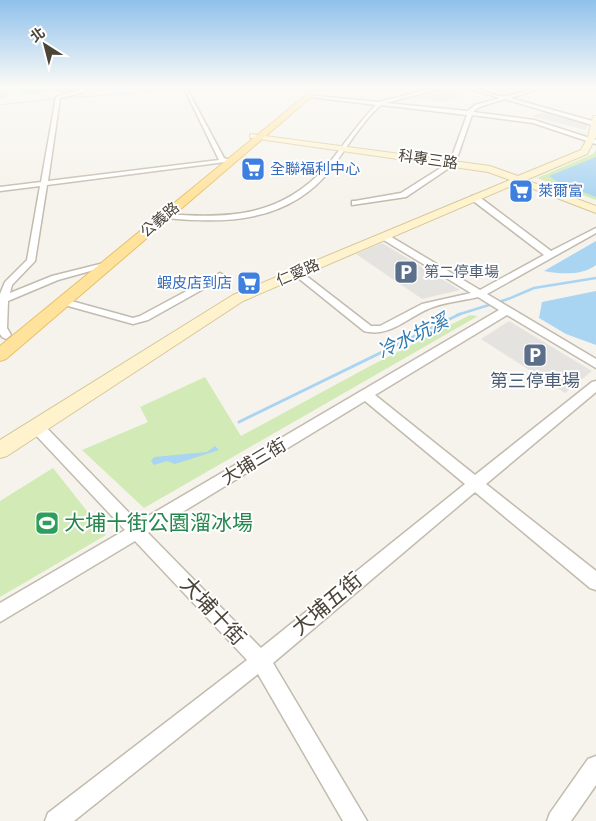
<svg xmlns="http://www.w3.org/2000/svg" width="596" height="821" viewBox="0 0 596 821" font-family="'Source Sans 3','Noto Sans TC',sans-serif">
	<rect width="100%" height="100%" fill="#f6f3ec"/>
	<!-- residential -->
	<path fill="#eae5da" d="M446,89L468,95L441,102L410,98Z"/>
	<!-- green -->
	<path fill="#d2eab5" d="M0,86H70L80,92L64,94L54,90L23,96L19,89L6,91L8,95L5,99H0Z
		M596,150V200L537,178L593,154Z
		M470,315L478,316L144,508L82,450L148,422L140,407L205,377L241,436L372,365Z
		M53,468L106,535L0,597V501Z"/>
	<!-- parking -->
	<path fill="#e5e3e0" d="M544,112L588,124L586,130L531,116Z
		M382,243L460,290L422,299L356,254Z
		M509,321L592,371L565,393L481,339Z"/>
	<!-- water -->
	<path fill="#a9d4f2" d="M596,157V197L558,182L549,176Z
		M596,241V265C581,276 561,274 544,271Z
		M596,291V345L566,334L539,318L542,302Z
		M215,446L219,450L175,464L167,461L154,465L151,461L154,457L207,452Z"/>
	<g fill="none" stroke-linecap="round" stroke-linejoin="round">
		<!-- stream-far2 -->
		<path stroke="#a9d4f2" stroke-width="1" d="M190,90L226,86
			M62,98L184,90
			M0,105L54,99"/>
		<!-- stream-far1 -->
		<path stroke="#a9d4f2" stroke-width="2.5" d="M457,315L508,299L534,288L596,278"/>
		<!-- stream -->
		<path stroke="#a9d4f2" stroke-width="3" d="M239,422L460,314"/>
		<!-- street casing -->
		<g stroke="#c2bbae" stroke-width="3">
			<path id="street" d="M80,86H84L85,92L60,98L48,181L219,160L185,90L187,89L224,158L233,161L47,185L35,261L12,285L10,293L52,276L108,262L112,265L58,280L8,301L7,328L11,335L6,339L2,337L0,334V294L5,282L27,260L40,186L0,191V187L41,182L56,97L80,90Z
				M441,86H449L386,103L468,111L475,105L500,98L461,86C476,86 494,98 506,96C521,94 533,86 548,86L510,98L596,122V126L505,99L479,107L473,112L534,120L596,140V144L533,123L472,115L455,164L406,197L352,205V201H355L401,193L450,162L467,115L381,105C361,122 347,148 331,169C289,222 228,224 166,218L162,216L166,214C228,219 280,217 325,168C343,147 357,124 376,105L310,97L308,95L379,102Z
				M472,196H478L551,251L596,228V233L487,294L596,359V368L507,315L375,395L475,475L592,382L596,381V392L486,484L596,571V590L590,588L475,492L273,663L367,821H343L258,674L74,821H45L48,813L247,660L135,541L0,622V603L125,530L31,430L30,426L31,422L36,421L41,422L138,522L499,310L478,297C462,301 443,302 428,309C407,318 389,338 364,331L292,273L297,270L300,271L371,326H380L422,304L471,293L382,239V235H388L480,290L544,255L472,200ZM365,401L465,484L261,648L148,533Z
				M220,273L225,276L223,278L148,320L133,324L61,304L59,302L64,299L133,318L140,316Z
				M596,756V785L571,821H547L550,813L588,759Z"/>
		</g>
		<!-- secondary casing -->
		<g stroke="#d6c79b" stroke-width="2">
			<path id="secondary" d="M579,86L596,87V91L580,87Z
				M593,116H596V137L587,154L526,180L596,206V213L518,183L243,301L7,456L0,458V440L233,295L510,180L488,172L253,138H250V134L490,166L518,176L581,150L588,137Z"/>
		</g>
		<!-- primary casing -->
		<g stroke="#e6c16a" stroke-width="2">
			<path id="primary" d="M317,86H324L6,359L0,361V346Z"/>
		</g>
		<!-- street -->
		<use href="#street" fill="#fff" fill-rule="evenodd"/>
		<!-- secondary -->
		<use href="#secondary" fill="#fff3cd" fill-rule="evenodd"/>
		<!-- primary -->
		<use href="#primary" fill="#ffe39c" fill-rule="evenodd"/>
	</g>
	<!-- sky -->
	<linearGradient id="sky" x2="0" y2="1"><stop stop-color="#8fc1ec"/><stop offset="0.43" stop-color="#fbfaf6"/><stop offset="1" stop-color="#fbfaf6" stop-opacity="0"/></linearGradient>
	<rect width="596" height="201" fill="url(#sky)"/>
	<!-- icons -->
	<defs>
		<g id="supermarket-square" transform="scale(1.25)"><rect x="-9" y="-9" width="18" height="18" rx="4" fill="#3f7fe0" stroke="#fff"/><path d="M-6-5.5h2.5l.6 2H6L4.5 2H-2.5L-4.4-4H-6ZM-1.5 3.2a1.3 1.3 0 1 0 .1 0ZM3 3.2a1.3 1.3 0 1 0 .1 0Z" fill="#fff"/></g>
		<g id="parking-square" transform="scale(1.25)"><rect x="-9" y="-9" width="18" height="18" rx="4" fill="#5c6f8a" stroke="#fff"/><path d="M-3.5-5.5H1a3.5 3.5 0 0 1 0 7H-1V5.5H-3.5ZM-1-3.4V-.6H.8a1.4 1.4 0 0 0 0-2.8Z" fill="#fff"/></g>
		<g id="stadium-square" transform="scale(1.25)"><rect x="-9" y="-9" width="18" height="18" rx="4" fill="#2e9e5b" stroke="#fff"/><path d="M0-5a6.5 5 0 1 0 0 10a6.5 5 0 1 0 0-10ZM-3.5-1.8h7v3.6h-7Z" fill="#fff"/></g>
	</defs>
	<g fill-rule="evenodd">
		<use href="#supermarket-square" x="253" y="169"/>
		<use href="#supermarket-square" x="521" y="191"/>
		<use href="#parking-square" x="406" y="272"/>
		<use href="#supermarket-square" x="249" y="283"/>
		<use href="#parking-square" x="535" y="355"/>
		<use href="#stadium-square" x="47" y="523"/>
	</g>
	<g text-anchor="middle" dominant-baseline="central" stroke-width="4" stroke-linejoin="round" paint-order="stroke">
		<!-- far-street labels -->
		<g font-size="15" fill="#4b4439" stroke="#fff">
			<text transform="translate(428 160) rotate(8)">科專三路</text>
			<text transform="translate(160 220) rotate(-40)">公義路</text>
			<text transform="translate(298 273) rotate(-23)">仁愛路</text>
		</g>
		<!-- far-shop labels -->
		<g font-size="15" fill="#366cbe" stroke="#fff" text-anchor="start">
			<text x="270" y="169">全聯福利中心</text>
			<text x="538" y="191">萊爾富</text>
			<text x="232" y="283" text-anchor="end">蝦皮店到店</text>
		</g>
		<!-- far-service labels -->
		<g font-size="15" fill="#4e5e75" stroke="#fff" text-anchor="start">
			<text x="424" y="272">第二停車場</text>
		</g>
		<!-- service labels -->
		<g font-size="18" fill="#4e5e75" stroke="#fff">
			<text x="535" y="381">第三停車場</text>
		</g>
		<!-- street labels -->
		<g font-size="18" fill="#4b4439" stroke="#fff">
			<text transform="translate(254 462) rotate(-31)">大埔三街</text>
		</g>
		<!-- water labels -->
		<g font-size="19" font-style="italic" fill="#2e7ab2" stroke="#fff">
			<text transform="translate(413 337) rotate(-26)">冷水坑溪</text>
		</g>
		<!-- near-leisure labels -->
		<g font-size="21" fill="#27864d" stroke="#fff" text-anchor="start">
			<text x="64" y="523">大埔十街公園溜冰場</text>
		</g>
		<!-- near-street labels -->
		<g font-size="21" fill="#4b4439" stroke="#fff">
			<text transform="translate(327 604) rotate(-40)">大埔五街</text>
			<text transform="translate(213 611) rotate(47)">大埔十街</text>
		</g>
	</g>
	<!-- north arrow -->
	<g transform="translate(45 45) rotate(324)" stroke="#ffffff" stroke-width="4" paint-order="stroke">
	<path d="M0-4L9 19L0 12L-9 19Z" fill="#4b4439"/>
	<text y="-8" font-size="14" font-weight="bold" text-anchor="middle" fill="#4b4439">北</text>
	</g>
</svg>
